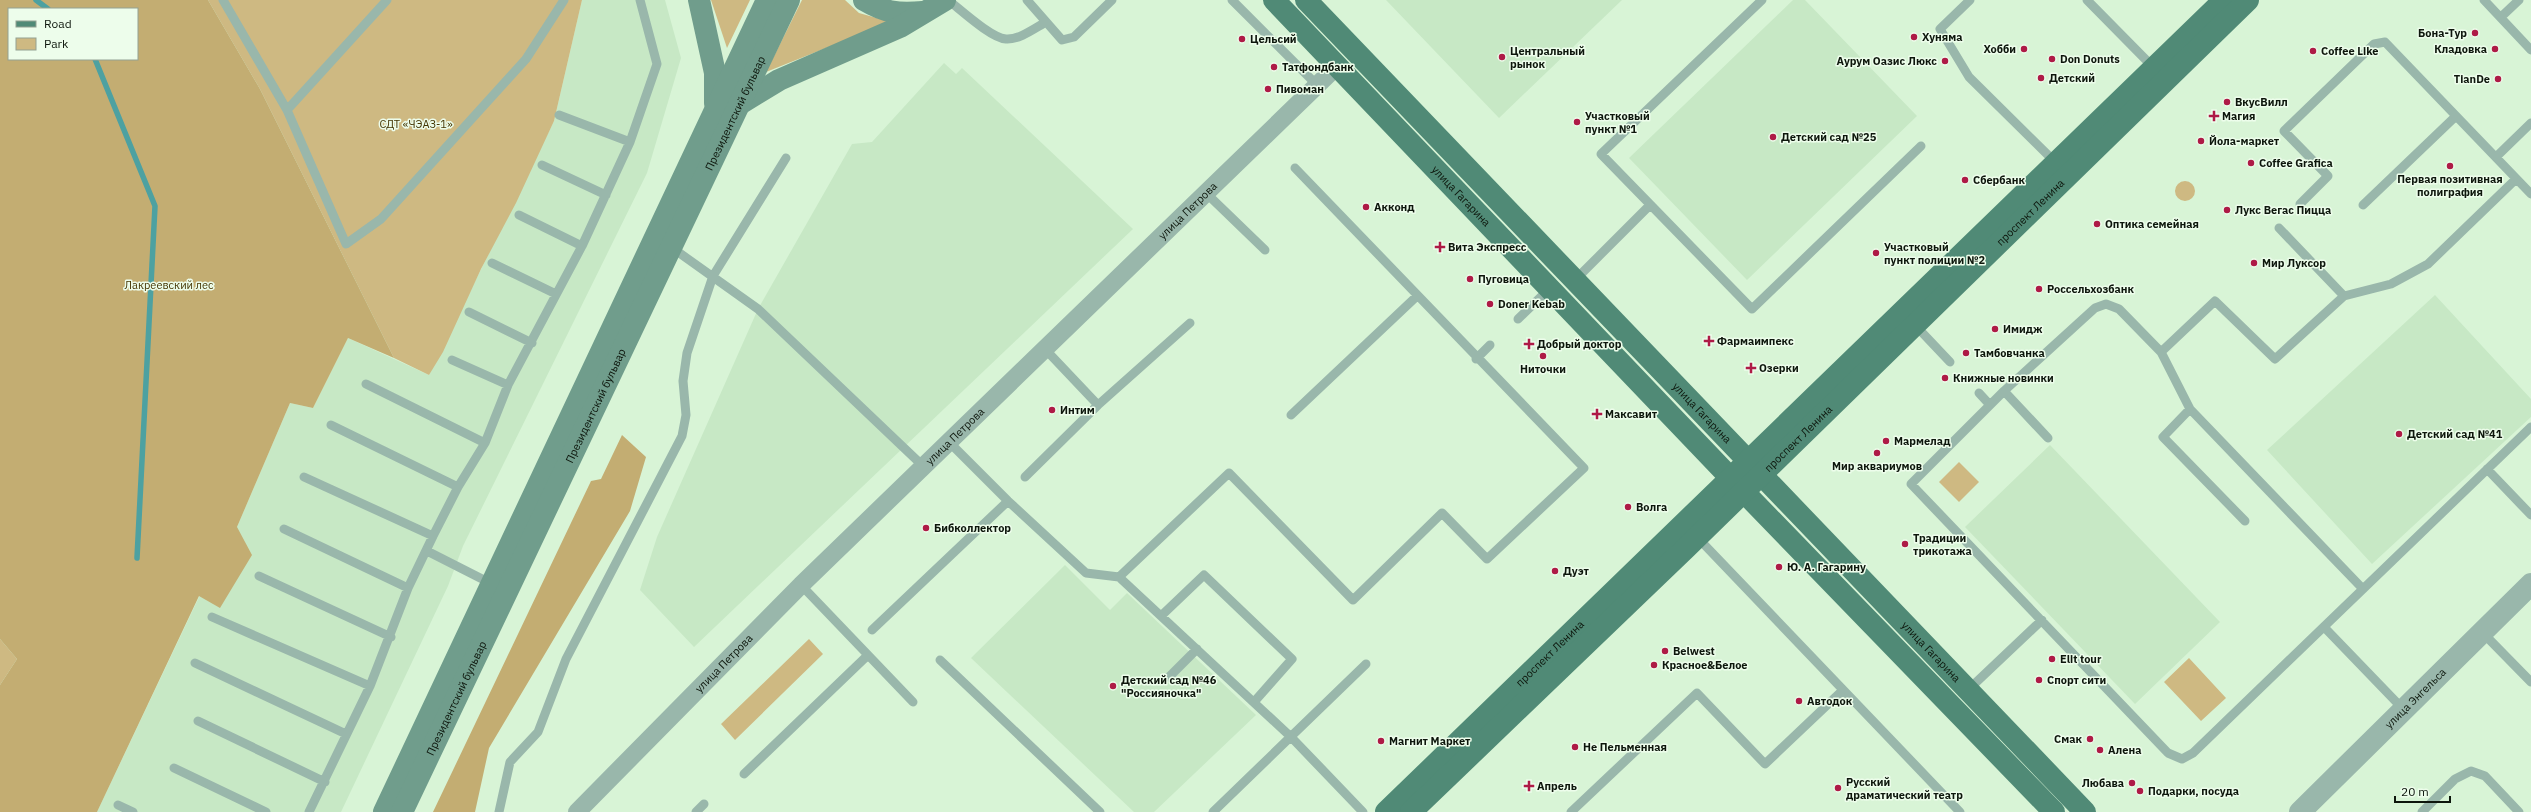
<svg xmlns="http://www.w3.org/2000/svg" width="2531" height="812" viewBox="0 0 2531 812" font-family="'IBM Plex Sans',sans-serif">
	<rect width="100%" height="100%" fill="#d8f4d6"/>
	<!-- built -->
	<path fill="#c7e8c5" d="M582,0H665L681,58L647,173L463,546L448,586L341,812H97L200,595L237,527L290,403L313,408L348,338L429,375L554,121Z
		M1386,0H1622L1499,118Z
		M1793,0H1805L1917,116L1747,280L1629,158Z
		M944,63L956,74L962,68L1133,229L694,647L640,590L657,537L758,309L852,144L872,142Z
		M2435,295L2531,399V417L2372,564L2267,450Z
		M2050,445L2220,622L2135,704L1965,527Z
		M1065,565L1110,610L1127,593L1256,715L1154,812H1134L971,658Z"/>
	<!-- green -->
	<path fill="#ceb982" d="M208,0H582L554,121L516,203L481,269L443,352L429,375L394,358L260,89Z
		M711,0H750L727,48Z
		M802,0H845L859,13L891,22L766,72Z
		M2175 191a10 10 0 1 1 20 0a10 10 0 1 1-20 0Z
		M1959,462L1979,482L1959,502L1939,482Z
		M0,639L17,659L0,685Z
		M809,639L823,654L735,740L721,724Z
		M2189,658L2226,698L2201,721L2164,682Z"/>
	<!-- forest -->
	<path fill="#c3ad72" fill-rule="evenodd" d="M0,0H208L260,89L394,358L348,338L313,408L290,403L237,527L252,555L220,608L199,596L97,812H0V685L17,659L0,639ZM9,9H137V59H9Z
		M622,435L646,457L630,511L489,748L475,812H433L591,481L601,479Z"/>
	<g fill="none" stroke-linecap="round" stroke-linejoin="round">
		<!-- stream -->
		<path stroke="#4da1a1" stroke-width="5.5" d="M36,0L48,9
			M95,59L155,206L137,558"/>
		<!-- service -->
		<path stroke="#99b7ab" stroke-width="9" d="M223,0L287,110L346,244L381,219L526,59L564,0
			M948,0C961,10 991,38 1006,39C1019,40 1035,28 1046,22
			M1027,0L1062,40L1074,37L1112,0
			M1232,0L1318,86
			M1762,0L1601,154L1752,309L1921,146
			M1970,0L1940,29L1969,77L2056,163
			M2087,0L2154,68
			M2484,0L2531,50
			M2501,17L2519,0
			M287,110L387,0
			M559,115L630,142
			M2496,157L2531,123
			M542,165L606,195
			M1206,193L1265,250
			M2300,204L2328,176L2284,131L2374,44L2385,42L2531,194
			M2363,205L2456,116
			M519,215L582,246
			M2279,228L2344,296L2275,359L2215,301L2161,352L2190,409L2363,589
			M671,247L758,309L923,466
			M492,263L556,294
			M1575,280L1650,205
			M2344,296L2391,284L2428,264L2516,179
			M469,312L532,343
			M1518,319L1550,288
			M1915,325L1950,362
			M1045,349L1098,405
			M2161,352L2119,309L2106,304L2095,308L2004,391L1911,484L2168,753L2182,759L2193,753L2531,427
			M1476,359L1490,345
			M452,360L508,385
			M366,384L485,443
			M2004,391L2048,438
			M1979,393L1990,405
			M2190,409L2163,437L2245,521
			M1291,415L1417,296
			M331,425L458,487
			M948,441L1008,501L1086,573L1119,577L1291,737L1363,812
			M2487,469L2531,515
			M304,477L433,536
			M1025,477L1098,405L1190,323
			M284,529L408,588
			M1697,537L1960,812
			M427,551L492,584
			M259,576L391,637
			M1119,577L1229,473L1353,600L1442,513L1487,559L1584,468L1295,168
			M1161,616L1204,575L1292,659L1254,702
			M212,617L370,686
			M2324,627L2404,710
			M872,630L1008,501
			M2482,632L2531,682
			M868,655L913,702
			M940,660L1100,812
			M195,663L346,734
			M1169,677L1197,649
			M1968,690L2042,620
			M198,721L325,782
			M174,768L266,812
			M744,774L868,655L801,585
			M118,805L133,812
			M309,812L370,686L408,588L433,536L458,487L485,443L508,385L582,246L630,142L657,64L640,0
			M499,812L510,762L538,732L566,659L682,436L686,415L683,381L687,353L713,276L786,158
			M696,812L704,804
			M1213,812L1366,664
			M1571,812L1697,693L1765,764L1843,690
			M2422,812L2455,779L2471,771L2485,776L2519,812"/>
		<!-- minor -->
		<path stroke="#99b7ab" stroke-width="18" id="s1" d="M577,812L801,585L1337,66"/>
		<!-- tertiary -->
		<path stroke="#99b7ab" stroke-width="22" id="s2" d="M2300,812L2531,584"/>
		<!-- secondary -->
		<g stroke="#709d8c" stroke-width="22">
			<path d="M699,0L715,73V103"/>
			<path d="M864,0C886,13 898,14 923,12"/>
			<path d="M738,105L779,80L900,27L945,0"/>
			<path d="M384,812L767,0"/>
			<path id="s3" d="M402,812L789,0"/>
		</g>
		<!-- primary -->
		<g stroke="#508a76" stroke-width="22">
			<path id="s4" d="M1274,0L1743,491L2054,812"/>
			<path id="s5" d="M1306,0L2085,812"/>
			<path id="s6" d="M1386,812L2224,0"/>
			<path id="s7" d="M1411,812L1686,548L2248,0"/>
		</g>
	</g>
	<!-- markers -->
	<g fill="#ae1a46" stroke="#edfdeb" stroke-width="1.5">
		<circle cx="2475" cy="33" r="4"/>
		<circle cx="1914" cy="37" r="4"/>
		<circle cx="1242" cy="39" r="4"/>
		<circle cx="2024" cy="49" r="4"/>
		<circle cx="2495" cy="49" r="4"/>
		<circle cx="2313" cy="51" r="4"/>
		<circle cx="1502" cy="57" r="4"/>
		<circle cx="2052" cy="59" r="4"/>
		<circle cx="1945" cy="61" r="4"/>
		<circle cx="1274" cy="67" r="4"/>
		<circle cx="2041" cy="78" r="4"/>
		<circle cx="2498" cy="79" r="4"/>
		<circle cx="1268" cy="89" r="4"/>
		<circle cx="2227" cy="102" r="4"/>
		<path d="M2212 110h4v4h4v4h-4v4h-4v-4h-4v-4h4z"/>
		<circle cx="1577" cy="122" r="4"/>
		<circle cx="1773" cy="137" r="4"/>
		<circle cx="2201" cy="141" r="4"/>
		<circle cx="2251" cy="163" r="4"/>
		<circle cx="2450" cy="166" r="4"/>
		<circle cx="1965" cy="180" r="4"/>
		<circle cx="1366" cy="207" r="4"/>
		<circle cx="2227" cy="210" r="4"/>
		<circle cx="2097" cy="224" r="4"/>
		<path d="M1438 241h4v4h4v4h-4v4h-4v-4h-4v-4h4z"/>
		<circle cx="1876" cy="253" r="4"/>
		<circle cx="2254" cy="263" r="4"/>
		<circle cx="1470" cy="279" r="4"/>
		<circle cx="2039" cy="289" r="4"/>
		<circle cx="1490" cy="304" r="4"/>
		<circle cx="1995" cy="329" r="4"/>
		<path d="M1707 335h4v4h4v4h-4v4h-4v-4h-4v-4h4z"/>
		<path d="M1527 338h4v4h4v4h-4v4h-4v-4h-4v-4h4z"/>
		<circle cx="1966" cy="353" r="4"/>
		<circle cx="1543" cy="356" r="4"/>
		<path d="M1749 362h4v4h4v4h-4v4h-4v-4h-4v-4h4z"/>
		<circle cx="1945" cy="378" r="4"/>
		<circle cx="1052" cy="410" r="4"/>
		<path d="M1595 408h4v4h4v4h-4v4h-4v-4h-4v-4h4z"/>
		<circle cx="2399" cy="434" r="4"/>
		<circle cx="1886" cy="441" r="4"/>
		<circle cx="1877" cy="453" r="4"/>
		<circle cx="1628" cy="507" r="4"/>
		<circle cx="926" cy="528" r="4"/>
		<circle cx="1905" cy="544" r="4"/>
		<circle cx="1779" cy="567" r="4"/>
		<circle cx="1555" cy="571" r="4"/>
		<circle cx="1665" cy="651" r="4"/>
		<circle cx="2052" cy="659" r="4"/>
		<circle cx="1654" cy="665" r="4"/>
		<circle cx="2039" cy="680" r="4"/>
		<circle cx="1113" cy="686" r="4"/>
		<circle cx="1799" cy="701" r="4"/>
		<circle cx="2090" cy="739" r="4"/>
		<circle cx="1381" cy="741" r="4"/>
		<circle cx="1575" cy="747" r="4"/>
		<circle cx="2100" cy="750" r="4"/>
		<circle cx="2132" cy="783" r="4"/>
		<path d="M1527 780h4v4h4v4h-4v4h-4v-4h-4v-4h4z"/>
		<circle cx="1838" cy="788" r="4"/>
		<circle cx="2140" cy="791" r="4"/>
	</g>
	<g text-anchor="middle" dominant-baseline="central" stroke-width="3" stroke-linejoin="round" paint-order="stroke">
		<!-- poi labels -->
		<g font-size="11" font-weight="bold" fill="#0d160c" stroke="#edfdeb" text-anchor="start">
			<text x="2467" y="33" text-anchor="end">Бона-Тур</text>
			<text x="1922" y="37">Хуняма</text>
			<text x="1250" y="39">Цельсий</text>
			<text x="2016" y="49" text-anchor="end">Хобби</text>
			<text x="2487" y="49" text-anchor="end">Кладовка</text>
			<text x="1510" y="51">Центральный<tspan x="1510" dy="13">рынок</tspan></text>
			<text x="2321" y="51">Coffee Like</text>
			<text x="2060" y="59">Don Donuts</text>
			<text x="1937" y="61" text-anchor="end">Аурум Оазис Люкс</text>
			<text x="1282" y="67">Татфондбанк</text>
			<text x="2049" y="78">Детский</text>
			<text x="2490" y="79" text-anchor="end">TianDe</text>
			<text x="1276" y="89">Пивоман</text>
			<text x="2235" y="102">ВкусВилл</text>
			<text x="1585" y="116">Участковый<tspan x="1585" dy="13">пункт №1</tspan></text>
			<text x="2222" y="116">Магия</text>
			<text x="1781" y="137">Детский сад №25</text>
			<text x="2209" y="141">Йола-маркет</text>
			<text x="2259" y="163">Coffee Grafica</text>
			<text x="2450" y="179" text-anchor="middle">Первая позитивная<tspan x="2450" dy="13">полиграфия</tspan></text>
			<text x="1973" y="180">Сбербанк</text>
			<text x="1374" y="207">Акконд</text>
			<text x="2235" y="210">Лукс Вегас Пицца</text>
			<text x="2105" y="224">Оптика семейная</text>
			<text x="1448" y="247">Вита Экспресс</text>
			<text x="1884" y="247">Участковый<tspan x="1884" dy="13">пункт полиции №2</tspan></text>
			<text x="2262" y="263">Мир Луксор</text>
			<text x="1478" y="279">Пуговица</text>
			<text x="2047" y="289">Россельхозбанк</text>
			<text x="1498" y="304">Doner Kebab</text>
			<text x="2003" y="329">Имидж</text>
			<text x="1717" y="341">Фармаимпекс</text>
			<text x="1537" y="344">Добрый доктор</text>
			<text x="1974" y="353">Тамбовчанка</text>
			<text x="1759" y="368">Озерки</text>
			<text x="1543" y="369" text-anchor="middle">Ниточки</text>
			<text x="1953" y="378">Книжные новинки</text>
			<text x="1060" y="410">Интим</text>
			<text x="1605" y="414">Максавит</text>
			<text x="2407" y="434">Детский сад №41</text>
			<text x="1894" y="441">Мармелад</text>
			<text x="1877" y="466" text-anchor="middle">Мир аквариумов</text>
			<text x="1636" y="507">Волга</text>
			<text x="934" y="528">Бибколлектор</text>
			<text x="1913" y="538">Традиции<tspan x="1913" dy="13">трикотажа</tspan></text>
			<text x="1787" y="567">Ю. А. Гагарину</text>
			<text x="1563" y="571">Дуэт</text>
			<text x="1673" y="651">Belwest</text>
			<text x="2060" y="659">Elit tour</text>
			<text x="1662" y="665">Красное&amp;Белое</text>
			<text x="1121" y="680">Детский сад №46<tspan x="1121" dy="13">"Россияночка"</tspan></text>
			<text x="2047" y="680">Спорт сити</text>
			<text x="1807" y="701">Автодок</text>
			<text x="2082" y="739" text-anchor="end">Смак</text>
			<text x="1389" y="741">Магнит Маркет</text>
			<text x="1583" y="747">Не Пельменная</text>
			<text x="2108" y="750">Алена</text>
			<text x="1846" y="782">Русский<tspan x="1846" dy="13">драматический театр</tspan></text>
			<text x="2124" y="783" text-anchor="end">Любава</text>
			<text x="1537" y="786">Апрель</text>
			<text x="2148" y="791">Подарки, посуда</text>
		</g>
		<!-- street labels -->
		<g font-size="11" fill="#0d160c" stroke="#edfdeb">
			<text stroke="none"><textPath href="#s3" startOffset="774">Президентский бульвар</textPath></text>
			<text stroke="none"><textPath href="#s4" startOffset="271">улица Гагарина</textPath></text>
			<text stroke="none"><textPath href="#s1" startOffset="857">улица Петрова</textPath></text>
			<text stroke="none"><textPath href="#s7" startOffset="862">проспект Ленина</textPath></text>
			<text stroke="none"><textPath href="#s3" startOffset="450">Президентский бульвар</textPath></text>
			<text stroke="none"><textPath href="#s5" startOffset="572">улица Гагарина</textPath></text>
			<text stroke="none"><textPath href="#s1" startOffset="533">улица Петрова</textPath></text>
			<text stroke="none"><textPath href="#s7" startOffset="538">проспект Ленина</textPath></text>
			<text stroke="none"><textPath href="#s5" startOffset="903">улица Гагарина</textPath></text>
			<text stroke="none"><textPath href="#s6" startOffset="228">проспект Ленина</textPath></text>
			<text stroke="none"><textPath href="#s1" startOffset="209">улица Петрова</textPath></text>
			<text stroke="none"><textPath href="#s2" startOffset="162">улица Энгельса</textPath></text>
			<text stroke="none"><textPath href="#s3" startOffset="126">Президентский бульвар</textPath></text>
		</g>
		<!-- park labels -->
		<g font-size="11" fill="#433401" stroke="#edfdeb">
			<text x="416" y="124">СДТ «ЧЭАЗ-1»</text>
			<text x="169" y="285">Лакреевский лес</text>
		</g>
	</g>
	<!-- legend -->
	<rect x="8" y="8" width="130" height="52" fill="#edfdeb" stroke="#93a192"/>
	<rect x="16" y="21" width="20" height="6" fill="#508a76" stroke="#93a192"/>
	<text x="44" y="28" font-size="12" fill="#0d160c">Road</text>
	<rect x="16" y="38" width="20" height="12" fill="#ceb982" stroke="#93a192"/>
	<text x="44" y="48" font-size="12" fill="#0d160c">Park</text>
	<!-- scale -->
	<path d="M2395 796v6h55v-6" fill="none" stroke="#0d160c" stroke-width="2"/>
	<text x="2401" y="796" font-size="12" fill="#0d160c" stroke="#edfdeb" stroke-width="3" paint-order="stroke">20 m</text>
</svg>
